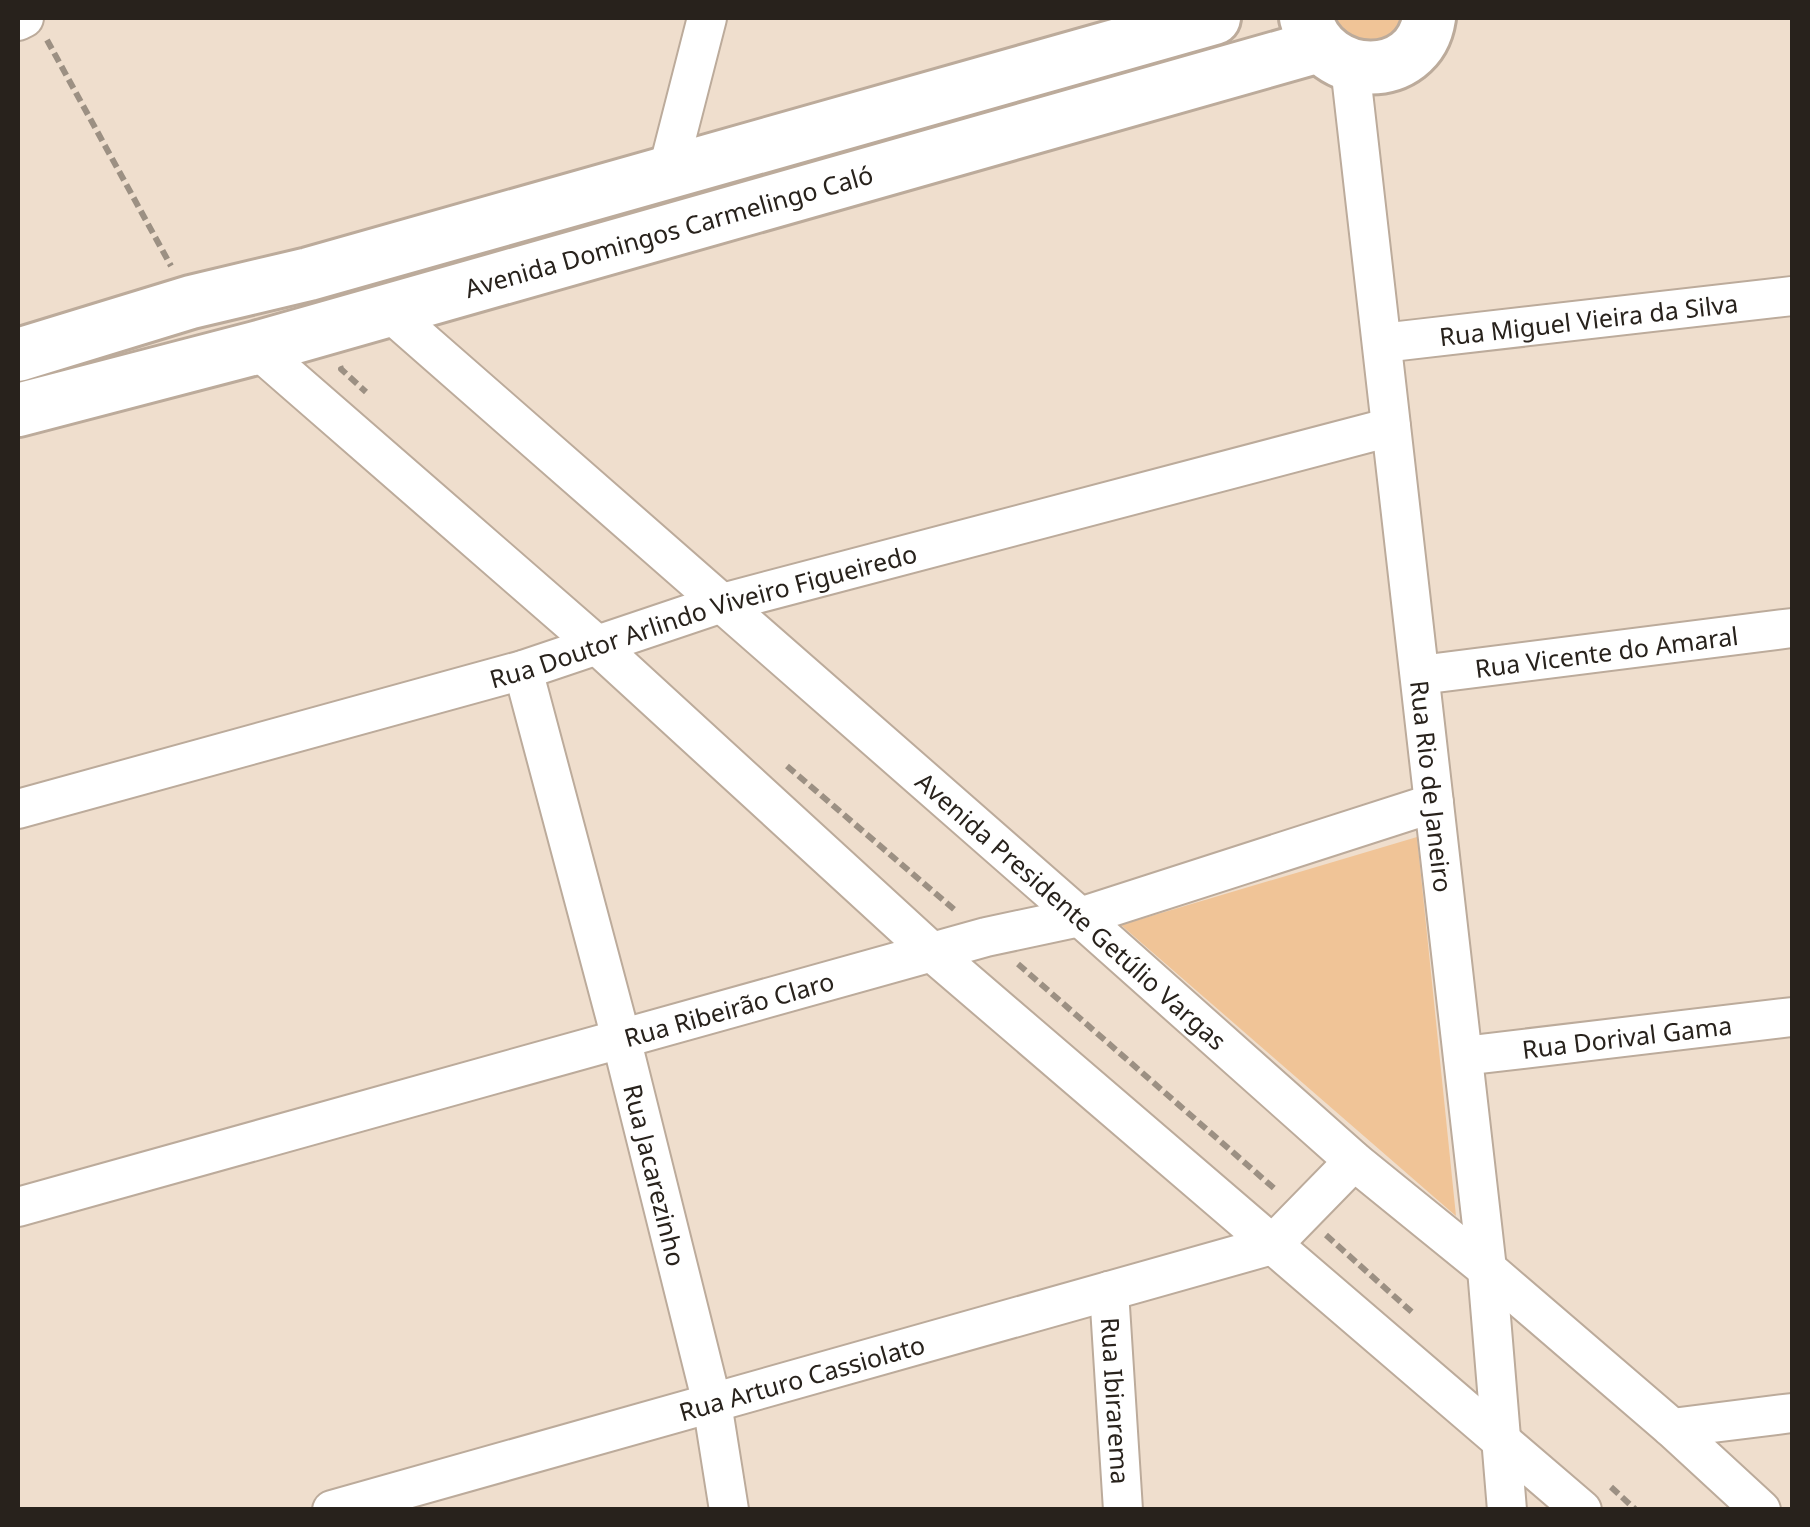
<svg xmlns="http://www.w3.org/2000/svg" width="1810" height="1527" viewBox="0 0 1810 1527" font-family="'Noto Sans',sans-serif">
	<rect width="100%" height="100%" fill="#efdecd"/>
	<!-- green -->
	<path fill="#f0c497" d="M1325,18H1412L1401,37L1358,48Z
		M1417,837L1456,1216L1121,925Z"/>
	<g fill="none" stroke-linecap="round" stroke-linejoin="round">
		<!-- street casing -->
		<g stroke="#bcab9b" stroke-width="42">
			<g id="street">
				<path d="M18,21L24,18"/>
				<path id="s1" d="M1350,66L1487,1269L1507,1510"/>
				<path d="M668,170L707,18"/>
				<path id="s2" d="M386,309L1080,917L1354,1161L1487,1269L1672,1428L1761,1510"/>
				<path id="s3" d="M1382,343L1792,296"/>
				<path d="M256,348L597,645L933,953L1582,1510"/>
				<path id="s4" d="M523,670L621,1038L712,1403L729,1510"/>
				<path id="s5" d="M1420,675L1792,628"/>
				<path id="s6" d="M18,809L523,670L722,603L1391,427"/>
				<path id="s7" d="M1463,1056L1792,1017"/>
				<path id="s8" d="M18,1207L986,937L1080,917L1434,803"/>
				<path id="s9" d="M1109,1291L1123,1510"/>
				<path d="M1672,1428L1792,1413"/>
				<path id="s10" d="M332,1510L1272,1245L1354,1161"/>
			</g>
		</g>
		<!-- secondary casing -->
		<g stroke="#bcab9b" stroke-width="58">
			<g id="secondary">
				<path d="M1306,18C1323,83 1419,85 1429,18"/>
				<path d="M18,355L191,302L309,274L1214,18"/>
				<path id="s11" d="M18,410L256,348L1319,46"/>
			</g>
		</g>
		<!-- path -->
		<path stroke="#9c9083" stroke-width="6" stroke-dasharray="10 5" stroke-linecap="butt" d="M47,40L171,266
			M344,368L341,369L366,392
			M787,766L956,911
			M1018,964L1276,1190
			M1326,1235L1414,1314
			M1611,1487L1636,1510"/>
		<!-- street -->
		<use href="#street" stroke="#fff" stroke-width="38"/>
		<!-- secondary -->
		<use href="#secondary" stroke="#fff" stroke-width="52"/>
	</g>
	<g text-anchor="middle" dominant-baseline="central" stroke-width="8" stroke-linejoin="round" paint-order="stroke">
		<!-- street labels -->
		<g font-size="25" fill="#28221c" stroke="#efdecd">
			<text stroke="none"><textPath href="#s11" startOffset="675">Avenida Domingos Carmelingo Caló</textPath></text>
			<text stroke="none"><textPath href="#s3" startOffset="208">Rua Miguel Vieira da Silva</textPath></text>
			<text stroke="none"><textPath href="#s6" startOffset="712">Rua Doutor Arlindo Viveiro Figueiredo</textPath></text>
			<text stroke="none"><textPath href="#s5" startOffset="188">Rua Vicente do Amaral</textPath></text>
			<text stroke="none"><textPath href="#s1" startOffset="725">Rua Rio de Janeiro</textPath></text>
			<text stroke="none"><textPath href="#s2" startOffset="912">Avenida Presidente Getúlio Vargas</textPath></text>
			<text stroke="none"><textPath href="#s8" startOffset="738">Rua Ribeirão Claro</textPath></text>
			<text stroke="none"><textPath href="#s7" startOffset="165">Rua Dorival Gama</textPath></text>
			<text stroke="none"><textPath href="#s4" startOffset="522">Rua Jacarezinho</textPath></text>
			<text stroke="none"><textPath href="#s10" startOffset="488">Rua Arturo Cassiolato</textPath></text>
			<text stroke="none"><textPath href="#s9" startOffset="110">Rua Ibirarema</textPath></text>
		</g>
	</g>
	<!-- border -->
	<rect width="1810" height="1527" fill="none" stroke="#28221c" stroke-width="40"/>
</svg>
